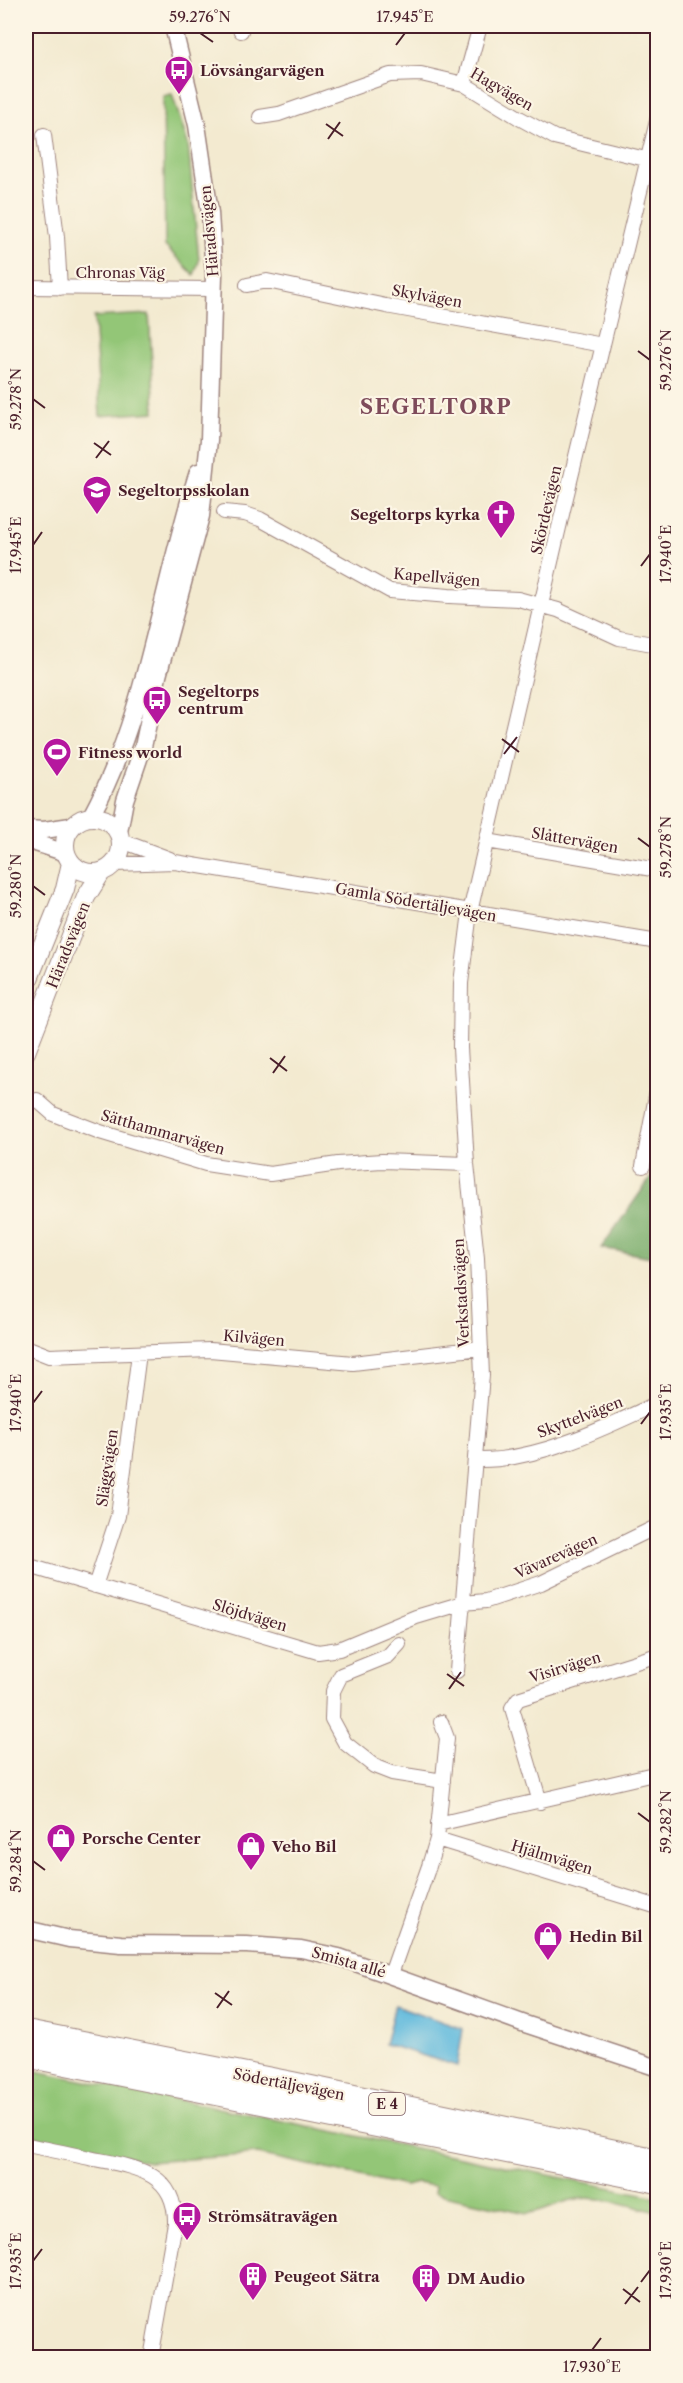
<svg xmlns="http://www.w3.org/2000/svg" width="683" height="2383" viewBox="0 0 683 2383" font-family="'Libre Caslon Text',serif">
	<rect width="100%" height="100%" fill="#fcf5e5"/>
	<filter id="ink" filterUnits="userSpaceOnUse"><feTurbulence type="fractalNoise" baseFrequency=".0167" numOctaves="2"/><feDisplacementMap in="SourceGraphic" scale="12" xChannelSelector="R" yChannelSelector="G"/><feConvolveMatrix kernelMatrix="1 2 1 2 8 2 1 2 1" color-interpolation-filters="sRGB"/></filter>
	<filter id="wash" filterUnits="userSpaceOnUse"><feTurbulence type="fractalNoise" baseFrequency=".008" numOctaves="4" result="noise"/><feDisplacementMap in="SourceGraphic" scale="24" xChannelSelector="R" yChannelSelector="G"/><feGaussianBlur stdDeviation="1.35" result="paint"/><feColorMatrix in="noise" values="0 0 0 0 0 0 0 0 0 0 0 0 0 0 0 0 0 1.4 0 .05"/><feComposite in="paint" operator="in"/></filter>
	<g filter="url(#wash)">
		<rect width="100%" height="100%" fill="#f3ead0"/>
		<!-- green -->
		<path fill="#93c677" stroke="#6e7251" stroke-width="1.5" d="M172,94L188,144L199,261L194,275L165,246L163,96Z
			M149,314L155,412L100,416L94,317Z
			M26,2069L657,2197V2212C635,2207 600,2195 577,2199C560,2201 545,2212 527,2213L434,2193L435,2186L417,2183L406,2186L258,2154L149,2162L26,2135Z"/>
		<!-- forest -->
		<path fill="#76ab68" stroke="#60654a" stroke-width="1.5" d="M657,1169V1258L601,1248Z"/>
		<!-- water -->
		<path fill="#5fb9dd" stroke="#546c84" stroke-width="1.5" d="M395,2005L463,2029L457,2066L385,2044Z"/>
	</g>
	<g filter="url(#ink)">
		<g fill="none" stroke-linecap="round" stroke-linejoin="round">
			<!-- minor casing -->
			<g stroke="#9e847e" stroke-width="16">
				<path id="minor" d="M238,26L241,31
					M464,84L480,26
					M260,117L279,114L390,75L421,74L464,84L521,119L554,137L658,162
					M44,135L57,237L60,288
					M247,285L267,281L386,306L603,345
					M26,287L214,289
					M224,512L245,514L260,519L390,591L449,596L518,599L558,610L619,638L658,645
					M122,841L170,859
					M487,841L658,870
					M115,864L175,862L658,942
					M37,1100L53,1114L100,1132L206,1164L270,1174L338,1164L382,1161L467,1164
					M643,1166L658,1085
					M26,1347L49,1356L210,1350L353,1363L481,1348
					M476,1460C535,1462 605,1428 658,1403
					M26,1565L318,1652L339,1649L416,1617L463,1603L486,1601L541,1583L658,1526
					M95,1586L118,1516L139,1353
					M399,1644L388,1656L341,1675L333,1691L332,1719L345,1743L374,1766L392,1773L443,1781
					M457,1671L482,1375L477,1258L467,1164L460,1048L461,983L470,912L563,510L658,117
					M540,1802L512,1708L518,1699L658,1655
					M438,1824L658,1773
					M437,1839L658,1907
					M391,1974L429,1866L437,1839L447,1738L441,1722
					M26,2145C48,2149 71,2154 94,2159C135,2167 176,2172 175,2223L151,2358"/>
			</g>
			<!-- tertiary casing -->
			<g stroke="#9e847e" stroke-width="19">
				<path id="tertiary" d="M91,816C148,711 161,584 198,472
					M26,829L44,830L71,826
					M119,832L125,800L143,747L158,676L201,516L209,440L214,275L210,213L197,125L173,26
					M26,840L66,853
					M26,1929L69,1939L121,1944L247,1945L301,1949L339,1957L525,2024L658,2068"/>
			</g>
			<!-- secondary casing -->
			<g stroke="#9e847e" stroke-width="20">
				<path id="secondary" d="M65 845a28 28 0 1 1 56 0a28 28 0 1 1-56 0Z
					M26,986L65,889L71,863
					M26,1052L86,897L101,873"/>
			</g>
			<!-- motorway casing -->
			<g stroke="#9e847e" stroke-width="26">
				<path id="motorway" d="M26,2032L292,2084L658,2161
					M26,2055L658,2181"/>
			</g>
			<!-- minor -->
			<use href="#minor" stroke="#fff" stroke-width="14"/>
			<!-- tertiary -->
			<use href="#tertiary" stroke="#fff" stroke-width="16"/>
			<!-- secondary -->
			<use href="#secondary" stroke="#fff" stroke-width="18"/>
			<!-- motorway -->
			<use href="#motorway" stroke="#fff" stroke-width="24"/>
		</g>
	</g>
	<!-- ticks -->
	<path fill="none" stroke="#4a1f2b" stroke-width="2" d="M200,33L213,42M396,45L405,33M326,124L343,136M328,139L340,122M638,351L650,360M33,399L45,408M94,443L111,455M96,458L109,441M33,545L42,532M641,566L650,554M502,739L519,752M504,754L517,737M638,838L650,847M33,886L45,895M270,1058L287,1071M273,1073L285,1056M33,1403L42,1391M641,1424L650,1412M447,1674L464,1686M449,1689L461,1672M638,1813L650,1822M33,1861L45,1870M215,1993L232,2005M217,2008L229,1991M33,2261L42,2249M641,2282L650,2270M623,2289L640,2302M625,2304L638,2287M592,2350L601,2338"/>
	<!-- icons -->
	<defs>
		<g id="bus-pin" transform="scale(1.5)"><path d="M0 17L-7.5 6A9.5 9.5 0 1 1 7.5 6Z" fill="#b5179e" stroke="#fcf5e5"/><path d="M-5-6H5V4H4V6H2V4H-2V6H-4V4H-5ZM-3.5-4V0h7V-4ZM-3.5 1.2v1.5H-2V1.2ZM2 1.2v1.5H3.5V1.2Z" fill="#fff"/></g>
		<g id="school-pin" transform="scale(1.5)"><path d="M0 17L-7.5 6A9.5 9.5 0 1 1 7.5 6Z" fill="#b5179e" stroke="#fcf5e5"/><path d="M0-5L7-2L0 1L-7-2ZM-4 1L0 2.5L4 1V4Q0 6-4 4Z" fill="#fff"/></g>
		<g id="church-pin" transform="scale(1.5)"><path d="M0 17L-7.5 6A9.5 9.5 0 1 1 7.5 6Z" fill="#b5179e" stroke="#fcf5e5"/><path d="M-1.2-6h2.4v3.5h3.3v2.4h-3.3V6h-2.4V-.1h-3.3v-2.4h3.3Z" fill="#fff"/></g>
		<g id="stadium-pin" transform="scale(1.5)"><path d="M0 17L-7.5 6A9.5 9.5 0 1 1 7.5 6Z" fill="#b5179e" stroke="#fcf5e5"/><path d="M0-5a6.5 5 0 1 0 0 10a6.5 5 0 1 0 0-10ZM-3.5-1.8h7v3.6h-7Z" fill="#fff"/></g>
		<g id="shop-pin" transform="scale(1.5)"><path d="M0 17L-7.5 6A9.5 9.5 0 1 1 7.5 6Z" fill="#b5179e" stroke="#fcf5e5"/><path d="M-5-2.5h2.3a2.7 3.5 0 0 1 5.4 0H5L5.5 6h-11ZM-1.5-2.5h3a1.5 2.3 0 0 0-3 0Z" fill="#fff"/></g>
		<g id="building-pin" transform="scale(1.5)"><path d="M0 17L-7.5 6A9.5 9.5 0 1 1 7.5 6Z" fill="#b5179e" stroke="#fcf5e5"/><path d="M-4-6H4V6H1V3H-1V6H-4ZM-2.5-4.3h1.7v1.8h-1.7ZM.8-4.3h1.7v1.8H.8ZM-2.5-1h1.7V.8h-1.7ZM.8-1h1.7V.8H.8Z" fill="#fff"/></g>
	</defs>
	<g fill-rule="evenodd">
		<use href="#bus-pin" x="179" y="70"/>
		<use href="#school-pin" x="97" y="490"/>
		<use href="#church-pin" x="501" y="514"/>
		<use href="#bus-pin" x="157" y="700"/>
		<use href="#stadium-pin" x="57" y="752"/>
		<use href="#shop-pin" x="61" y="1838"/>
		<use href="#shop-pin" x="251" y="1846"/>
		<use href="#shop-pin" x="548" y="1936"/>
		<use href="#bus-pin" x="187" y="2216"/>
		<use href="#building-pin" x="253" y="2276"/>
		<use href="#building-pin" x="426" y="2278"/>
	</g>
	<g text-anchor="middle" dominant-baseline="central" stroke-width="4.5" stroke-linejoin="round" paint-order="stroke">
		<!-- shield labels -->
		<rect fill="#fcf5e5" stroke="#7f5f63" stroke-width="1.5" x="369" y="2093" width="36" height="22" rx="4.5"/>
		<g font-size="14" font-weight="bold" fill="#4a1f2b">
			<text x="387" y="2104">E 4</text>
		</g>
		<!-- poi labels -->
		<g font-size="15" font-weight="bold" fill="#4a1f2b" stroke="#fcf5e5" text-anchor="start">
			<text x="200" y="70">Lövsångarvägen</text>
			<text x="118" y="490">Segeltorpsskolan</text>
			<text x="480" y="514" text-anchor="end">Segeltorps kyrka</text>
			<text x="178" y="691">Segeltorps<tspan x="178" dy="17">centrum</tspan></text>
			<text x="78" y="752">Fitness world</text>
			<text x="82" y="1838">Porsche Center</text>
			<text x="272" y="1846">Veho Bil</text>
			<text x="569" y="1936">Hedin Bil</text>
			<text x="208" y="2216">Strömsätravägen</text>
			<text x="274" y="2276">Peugeot Sätra</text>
			<text x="447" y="2278">DM Audio</text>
		</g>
		<!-- street labels -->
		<g font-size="15" fill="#4a1f2b" stroke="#fcf5e5">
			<text transform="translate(502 89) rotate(30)">Hagvägen</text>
			<text transform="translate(209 231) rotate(-95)">Häradsvägen</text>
			<text x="120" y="272">Chronas Väg</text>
			<text transform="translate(427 296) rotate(10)">Skylvägen</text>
			<text transform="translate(546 510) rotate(-77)">Skördevägen</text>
			<text transform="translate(437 577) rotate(5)">Kapellvägen</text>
			<text transform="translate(575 840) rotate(10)">Slåttervägen</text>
			<text transform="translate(416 902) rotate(10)">Gamla Södertäljevägen</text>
			<text transform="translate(68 945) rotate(-68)">Häradsvägen</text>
			<text transform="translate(163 1132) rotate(16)">Sätthammarvägen</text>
			<text transform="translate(461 1293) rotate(-93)">Verkstadsvägen</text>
			<text transform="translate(254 1338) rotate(5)">Kilvägen</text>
			<text transform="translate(580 1417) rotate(-21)">Skyttelvägen</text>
			<text transform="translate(107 1468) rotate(-82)">Släggvägen</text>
			<text transform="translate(556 1556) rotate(-24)">Vävarevägen</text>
			<text transform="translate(250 1615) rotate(17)">Slöjdvägen</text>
			<text transform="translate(565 1667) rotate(-17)">Visirvägen</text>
			<text transform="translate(552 1857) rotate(17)">Hjälmvägen</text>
			<text transform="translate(349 1962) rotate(16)">Smista allé</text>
			<text transform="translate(289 2084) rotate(11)">Södertäljevägen</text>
		</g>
		<!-- district labels -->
		<g font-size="21" font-weight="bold" letter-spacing="1.5" fill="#7e4b5a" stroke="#fcf5e5">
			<text x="436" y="406">SEGELTORP</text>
		</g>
	</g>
	<!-- margin -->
	<rect width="683" height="2383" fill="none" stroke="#fcf5e5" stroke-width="66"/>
	<rect x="33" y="33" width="617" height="2317" fill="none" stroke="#4a1f2b" stroke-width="2"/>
	<g font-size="15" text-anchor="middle" fill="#4a1f2b">
		<text x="200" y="22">59.276°N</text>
		<text x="405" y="22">17.945°E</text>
		<text transform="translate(666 360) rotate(-90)" y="5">59.276°N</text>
		<text transform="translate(16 399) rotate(-90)" y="5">59.278°N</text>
		<text transform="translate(16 545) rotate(-90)" y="5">17.945°E</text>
		<text transform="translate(666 554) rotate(-90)" y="5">17.940°E</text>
		<text transform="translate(666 847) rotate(-90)" y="5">59.278°N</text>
		<text transform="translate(16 886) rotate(-90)" y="5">59.280°N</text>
		<text transform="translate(16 1403) rotate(-90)" y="5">17.940°E</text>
		<text transform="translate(666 1412) rotate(-90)" y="5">17.935°E</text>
		<text transform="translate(666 1822) rotate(-90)" y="5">59.282°N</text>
		<text transform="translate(16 1861) rotate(-90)" y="5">59.284°N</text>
		<text transform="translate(16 2261) rotate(-90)" y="5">17.935°E</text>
		<text transform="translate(666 2270) rotate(-90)" y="5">17.930°E</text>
		<text x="592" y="2372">17.930°E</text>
	</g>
</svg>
